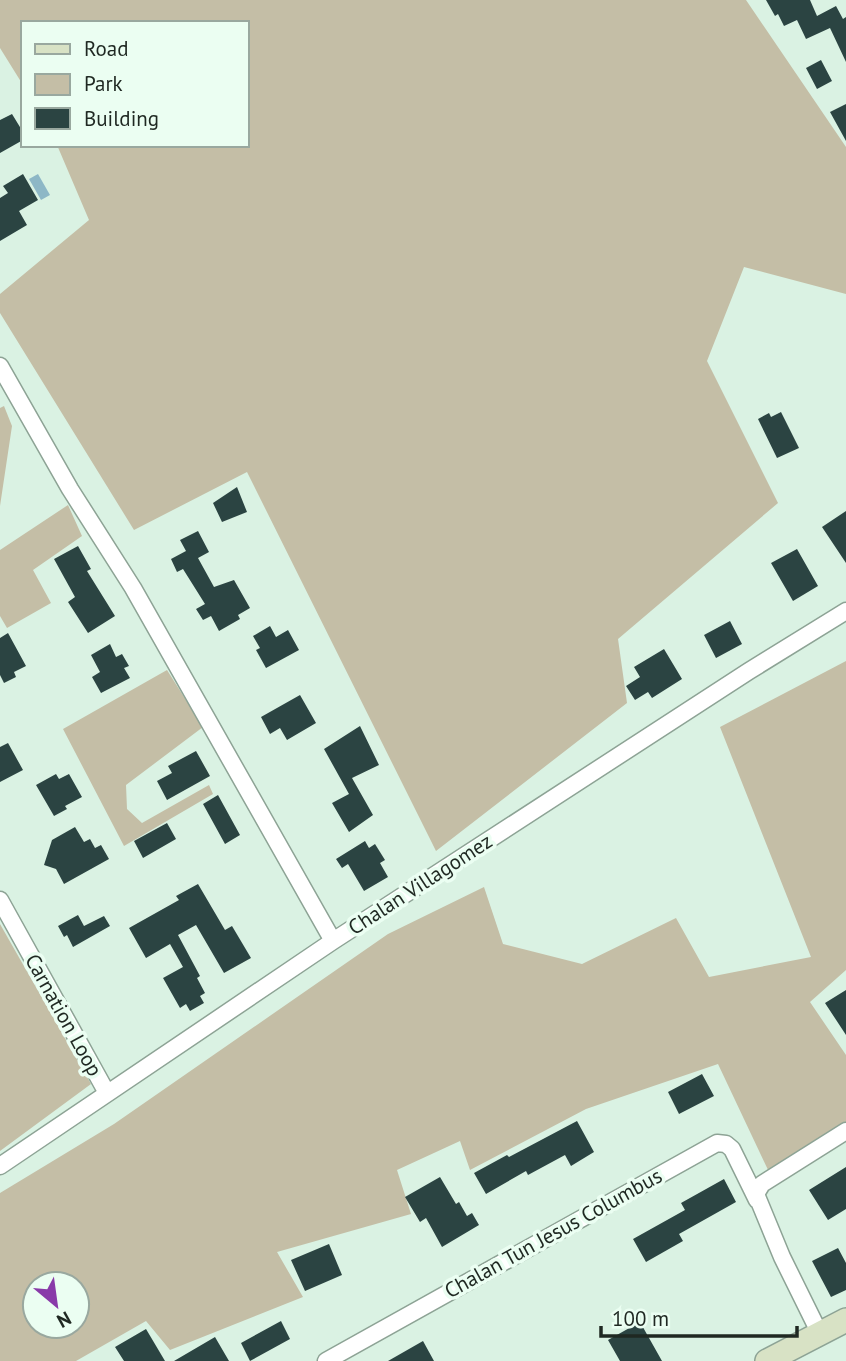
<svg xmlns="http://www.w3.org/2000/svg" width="846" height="1361" viewBox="0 0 846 1361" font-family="'PT Sans',sans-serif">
	<rect width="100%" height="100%" fill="#daf2e3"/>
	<!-- green -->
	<path fill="#c4bea6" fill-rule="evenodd" d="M0,0H746L846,147V294L744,267L707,361L778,503L618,639L627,703L436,851L247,472L134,530L0,313V294L89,220L57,145H247V23H23V85L0,48Z
		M4,406L12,426L0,506V408Z
		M68,505L82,536L33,570L51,603L7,628L0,616V550Z
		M846,661V970L810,1002L846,1055V1124L769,1172L718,1064L586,1109L470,1170L460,1141L397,1170L411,1214L277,1252L303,1297L170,1350L146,1321L76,1361H0V1193L114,1124L388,934L484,887L503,944L582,964L676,918L709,977L811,957L720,727ZM35,1284H77V1326H35Z
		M167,670L203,727L126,785L127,809L142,823L209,785L213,794L124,846L63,729Z
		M0,924L91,1084L0,1151Z"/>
	<!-- water -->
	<path fill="#8db7c6" d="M38,174L50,195L41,200L29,179Z"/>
	<!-- building -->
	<path fill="#2b4442" d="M766,0H810L817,16L836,6L843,19L846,17V62L830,28L806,39L797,20L784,26L778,14L775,16Z
		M821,60L832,81L817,89L806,68Z
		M846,104V141L830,112Z
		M12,114L23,132V140L0,153V120Z
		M23,174L38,200L19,211L27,225L0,241V198L8,193L3,186Z
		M781,412L799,448L777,458L758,419L769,413L771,417Z
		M237,487L247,512L222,522L213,503Z
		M846,511V563L822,527Z
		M198,531L209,552L198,558L214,587L234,580L250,608L238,615L240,619L219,631L211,616L203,620L196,609L205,604L183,569L177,572L171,559L186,551L180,540Z
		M78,546L91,569L87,571L115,616L88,633L68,602L75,597L54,559Z
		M797,549L818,586L793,601L771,563Z
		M730,621L742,644L716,658L704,635Z
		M270,626L276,637L288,630L299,650L266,668L256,650L260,648L253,636Z
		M8,633L26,666L14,672L16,677L4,683L0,675V638Z
		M110,644L116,657L122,654L129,666L124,668L130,678L101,693L92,677L100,672L91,655Z
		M664,649L682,679L652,698L648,692L635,700L626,686L640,677L634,667Z
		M300,695L316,723L287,740L280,728L270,734L261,717Z
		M360,726L379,765L352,778L373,815L349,832L332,803L349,794L324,749Z
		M8,743L23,770L0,782V747Z
		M196,751L210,776L167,800L157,781L172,773L168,766Z
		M56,774L59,779L69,774L82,797L65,806L67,809L54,816L36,785Z
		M218,795L240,835L225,844L203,804Z
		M167,823L176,839L143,858L134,841Z
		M75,827L84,842L90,839L95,848L101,845L109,859L64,884L56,869L44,865L52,840Z
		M365,841L369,848L375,844L385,860L380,863L388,877L364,891L348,864L342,868L336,859Z
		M198,884L225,930L232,926L251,958L224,973L196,925L178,935L200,976L197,978L205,993L200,996L204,1003L190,1011L186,1004L180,1008L163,978L183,967L170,944L146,958L129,928L179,900L176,896Z
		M78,915L84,926L104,916L110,926L73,947L67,935L64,937L58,926Z
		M846,990V1035L825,1003Z
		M702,1074L714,1096L679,1114L668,1092Z
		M577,1121L594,1152L571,1166L565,1155L528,1175L526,1171L486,1194L474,1173L507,1155L509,1157Z
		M846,1167V1209L828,1220L809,1190Z
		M440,1177L456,1204L459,1202L467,1216L472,1213L479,1225L442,1247L426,1218L420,1222L405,1197Z
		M724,1179L736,1202L679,1234L683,1241L646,1262L633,1239L685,1210L681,1203Z
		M329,1244L342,1275L305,1291L291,1260Z
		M838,1248L846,1263V1290L831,1297L812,1261Z
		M281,1321L290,1339L250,1361L241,1343Z
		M640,1322L662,1361H620L608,1340Z
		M146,1329L165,1361H124L115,1347Z
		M215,1337L229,1361H174Z
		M423,1341L434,1361H388Z"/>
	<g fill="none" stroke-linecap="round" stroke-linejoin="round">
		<!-- street casing -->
		<g stroke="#8da395" stroke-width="19">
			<path id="street" d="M0,366L70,489L133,588L333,941
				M0,900L107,1093
				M0,1166L333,941L749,671L846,611
				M819,1332L782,1257L756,1194L762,1184L846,1131
				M326,1361L717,1143L726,1144L732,1149L757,1200"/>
		</g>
		<!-- secondary casing -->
		<g stroke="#8da395" stroke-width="26">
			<path id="secondary" d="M767,1361L846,1320"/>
		</g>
		<!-- street -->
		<use href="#street" stroke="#fff" stroke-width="16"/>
		<!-- secondary -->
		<use href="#secondary" stroke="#d8e2c5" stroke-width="23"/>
	</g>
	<g text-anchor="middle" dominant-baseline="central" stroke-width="7" stroke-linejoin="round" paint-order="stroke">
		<!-- street labels -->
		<g font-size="21" fill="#1f2822" stroke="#ebfef2">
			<text transform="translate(420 884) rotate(-33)">Chalan Villagomez</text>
			<text transform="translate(64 1015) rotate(61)">Carnation Loop</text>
			<text transform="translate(553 1233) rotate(-29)">Chalan Tun Jesus Columbus</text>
		</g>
	</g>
	<!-- legend -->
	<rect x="21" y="21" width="228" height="126" fill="#ebfef2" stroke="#99a89f" stroke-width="2"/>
	<rect x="35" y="44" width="35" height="10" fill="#d8e2c5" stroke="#99a89f" stroke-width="2"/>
	<text x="84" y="56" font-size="21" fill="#1f2822">Road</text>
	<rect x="35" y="74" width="35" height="21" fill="#c4bea6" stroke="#99a89f" stroke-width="2"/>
	<text x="84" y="91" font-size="21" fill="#1f2822">Park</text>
	<rect x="35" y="108" width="35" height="21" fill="#2b4442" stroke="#99a89f" stroke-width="2"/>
	<text x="84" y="126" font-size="21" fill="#1f2822">Building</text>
	<!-- north arrow -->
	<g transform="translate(56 1305) rotate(151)"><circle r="33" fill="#ebfef2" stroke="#99a89f" stroke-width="2"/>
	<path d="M0-5L12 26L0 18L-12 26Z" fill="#893aa9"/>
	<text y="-10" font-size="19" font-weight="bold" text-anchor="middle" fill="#1f2822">N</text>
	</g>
	<!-- scale -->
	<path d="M601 1326v10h196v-10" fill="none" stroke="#1f2822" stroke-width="3.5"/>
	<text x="612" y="1326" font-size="21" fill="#1f2822" stroke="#ebfef2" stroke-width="5" paint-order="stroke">100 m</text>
</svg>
